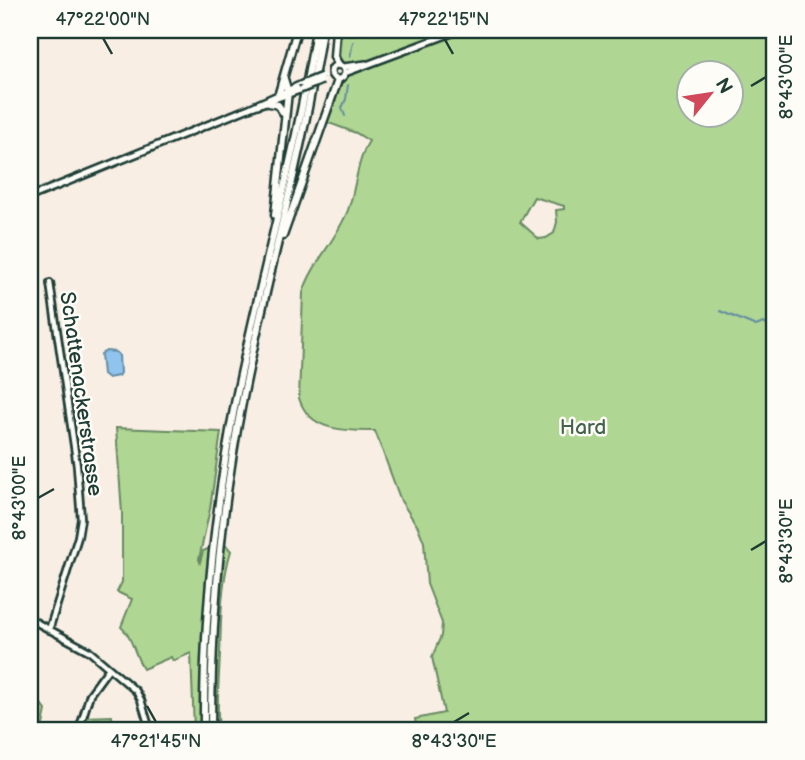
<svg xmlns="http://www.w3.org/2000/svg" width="805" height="760" viewBox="0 0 805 760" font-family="'Balsamiq Sans',sans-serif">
	<rect width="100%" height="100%" fill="#f9eee4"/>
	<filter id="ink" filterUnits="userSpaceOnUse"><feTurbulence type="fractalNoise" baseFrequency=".0143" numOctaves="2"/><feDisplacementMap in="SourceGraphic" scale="14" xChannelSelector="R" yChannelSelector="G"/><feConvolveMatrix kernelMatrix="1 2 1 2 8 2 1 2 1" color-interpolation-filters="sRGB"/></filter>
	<g filter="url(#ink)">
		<!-- green -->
		<path fill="#afd692" stroke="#678a63" stroke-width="2" fill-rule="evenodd" d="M341,30C357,30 368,39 383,30H775V730H417L415,719L444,713L432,657L441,636L442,623L427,584L424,542L418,527L401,501L375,431C346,431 309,432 299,398L303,293C311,265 337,239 348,210C356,188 357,160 369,141L356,133L326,122L339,85L347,77L344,69L339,65ZM690,74H732V116H690ZM534,197L564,206V209L556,210L557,222L554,233L546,238L539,239L520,222Z
			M116,428L221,432L210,509L199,559L200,562L203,551L210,548L203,630L201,730H194L191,653L173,661L171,657L143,669C135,656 132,636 121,627L132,599L117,592L122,582V513Z
			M226,545L231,551C221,583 221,619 220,654C219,679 216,705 219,730H214L216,646L223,546Z
			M30,681L36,684L33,694L46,710L42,730H30Z
			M112,716V723L121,721L122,730H79L83,717Z"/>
		<!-- water -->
		<path fill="#90c3ed" stroke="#638da3" stroke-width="2" d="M106,351L116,352L119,355L120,373L118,376L108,378L103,374L101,354Z"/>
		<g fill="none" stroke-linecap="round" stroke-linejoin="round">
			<!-- stream -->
			<path stroke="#638da3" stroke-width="2" d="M350,30L352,36
				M350,57L353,42
				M345,116L342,108L346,99L348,85
				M720,311L756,326L763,323L775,329"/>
			<!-- minor casing -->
			<g stroke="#1f3d34" stroke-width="10">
				<path id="minor" d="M30,619L89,651L136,691L141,700L150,730
					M49,630L78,537L81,519L77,466L50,283
					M79,730L90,694L109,668"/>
			</g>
			<!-- major casing -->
			<g stroke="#1f3d34" stroke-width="10">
				<path id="major" d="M331 72a7 7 0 1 1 14 0a7 7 0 1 1-14 0Z
					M343,67L366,64
					M345,73L460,30
					M251,107L302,84
					M30,197L249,108L300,90"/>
			</g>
			<!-- highway casing -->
			<g stroke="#1f3d34" stroke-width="11">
				<path id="highway" d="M336,30L334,57L339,65
					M279,93L297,30
					M269,103L278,105L285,115
					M275,215L288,92L284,79
					M283,236L338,80
					M204,730C203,619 215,507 236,398C261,275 296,154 316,30
					M211,730C211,618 221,508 243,398C267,275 303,154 322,30"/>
			</g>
			<!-- minor -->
			<use href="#minor" stroke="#fdfcf7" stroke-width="4.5"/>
			<!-- major -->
			<use href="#major" stroke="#fdfcf7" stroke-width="5"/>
			<!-- highway -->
			<use href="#highway" stroke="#fdfcf7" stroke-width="6"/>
			<!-- major-bridge casing -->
			<g stroke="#1f3d34" stroke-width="10" stroke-linecap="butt">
				<path id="major-bridge" d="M302,84L322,76
					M300,90L322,81"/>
			</g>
			<!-- major-bridge -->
			<use href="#major-bridge" stroke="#fdfcf7" stroke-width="5"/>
		</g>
	</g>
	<!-- ticks -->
	<path fill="none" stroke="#1f3d34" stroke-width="2.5" d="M103,38L112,54M444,38L453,54M751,86L766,77M38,498L54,489M751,550L766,541M147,706L156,722M454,722L469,713"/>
	<g text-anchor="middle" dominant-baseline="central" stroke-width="5" stroke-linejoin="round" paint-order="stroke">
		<!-- street labels -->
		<g font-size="21" fill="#1f3d34" stroke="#fdfcf7">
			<text transform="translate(81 394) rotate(82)">Schattenackerstrasse</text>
		</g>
		<!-- park labels -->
		<g font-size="21" fill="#43634c" stroke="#fdfcf7">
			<text x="583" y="427">Hard</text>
		</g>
	</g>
	<!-- margin -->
	<rect width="805" height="760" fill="none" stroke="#fdfcf7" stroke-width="77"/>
	<!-- north arrow -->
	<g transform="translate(710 94) rotate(60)"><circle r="33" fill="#fdfcf7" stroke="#a4b0a9" stroke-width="2"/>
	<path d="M0-5L12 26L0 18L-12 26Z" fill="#d1495b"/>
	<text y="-10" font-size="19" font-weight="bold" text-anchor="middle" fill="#1f3d34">N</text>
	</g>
	<rect x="38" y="38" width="728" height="684" fill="none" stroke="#1f3d34" stroke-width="2.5"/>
	<g font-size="18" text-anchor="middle" fill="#1f3d34">
		<text x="103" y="25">47°22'00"N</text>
		<text x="444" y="25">47°22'15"N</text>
		<text transform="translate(786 77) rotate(-90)" y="6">8°43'00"E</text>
		<text transform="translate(19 498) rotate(-90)" y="6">8°43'00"E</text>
		<text transform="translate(786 541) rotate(-90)" y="6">8°43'30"E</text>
		<text x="156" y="747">47°21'45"N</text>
		<text x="454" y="747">8°43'30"E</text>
	</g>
</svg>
